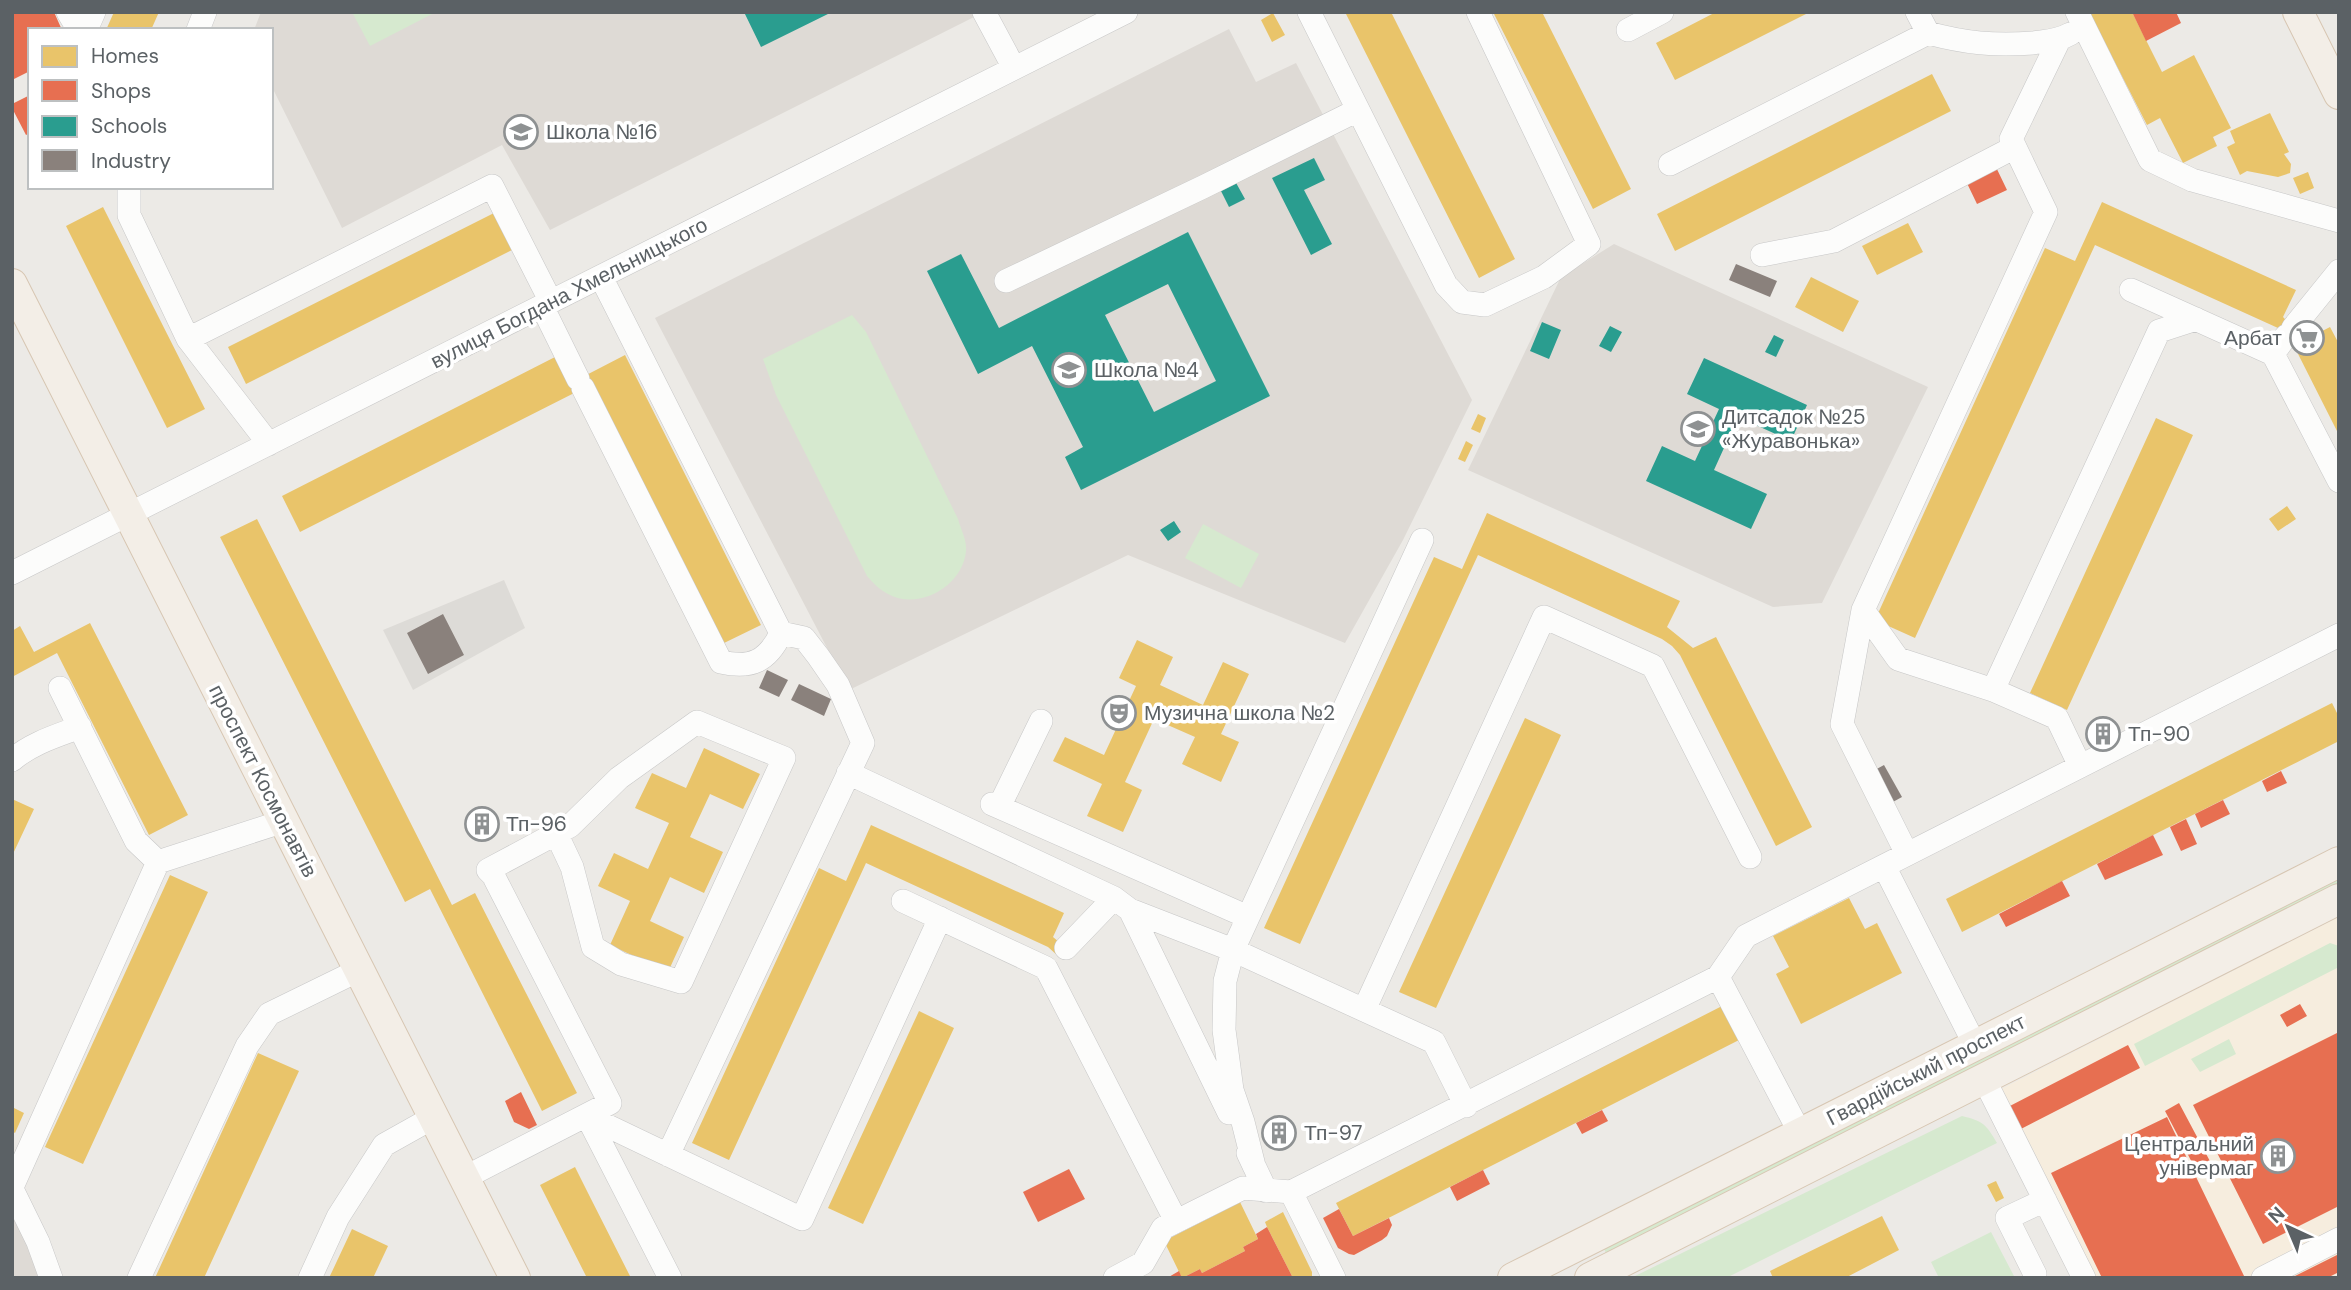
<svg xmlns="http://www.w3.org/2000/svg" width="2351" height="1290" viewBox="0 0 2351 1290" font-family="'DM Sans',sans-serif">
	<rect width="100%" height="100%" fill="#eceae6"/>
	<!-- commercial -->
	<path fill="#f6edde" d="M2339,917V1274L2330,1278H2092L1997,1091Z"/>
	<!-- industrial -->
	<path fill="#dddbd7" d="M504,580L525,628L413,690L383,630Z"/>
	<!-- education -->
	<path fill="#dedad5" d="M261,12H984L550,230L502,145L342,228L271,85V30H254Z
		M1229,29L1256,82L1296,63L1472,400L1403,540L1345,643L1128,555L849,690L655,318Z
		M1614,244L1928,387L1822,603L1773,607L1468,470L1561,277Z
		M12,1212L43,1278H12Z"/>
	<!-- green -->
	<path fill="#d6e9cf" d="M352,12H436L370,46Z
		M852,315L866,332L958,519C961,530 967,540 966,551C963,586 919,611 888,594C880,590 873,583 867,576L776,395L763,359Z
		M1203,524L1259,554L1241,588L1185,558Z
		M2339,872V885L1607,1255L1602,1245Z
		M2330,943L2339,946V967L2145,1066L2134,1044Z
		M2229,1039L2236,1054L2200,1072L2191,1059Z
		M1962,1116C1983,1121 1986,1124 1997,1143L1726,1278H1631Z
		M1991,1232L2015,1278H1939L1931,1262Z"/>
	<!-- homes -->
	<path fill="#e9c46a" d="M114,12H159L151,30H106Z
		M1345,12H1391L1515,259L1479,278Z
		M1493,12H1542L1631,189L1593,209Z
		M1716,12H1810L1675,80L1656,43Z
		M2089,12H2132L2162,72L2194,55L2231,128L2213,137L2217,146L2183,163L2160,118L2147,125Z
		M1273,13L1285,35L1272,42L1261,20Z
		M1932,74L1951,111L1675,251L1657,214Z
		M2270,113L2289,152L2284,154L2291,164L2290,173L2278,177L2247,171L2240,175L2227,147L2235,143L2230,131Z
		M2308,172L2314,188L2300,194L2293,178Z
		M2102,202L2296,290L2283,317L2305,340L2330,327L2339,344V435L2294,346L2278,328L2095,245L1915,638L1875,620L2045,248L2075,261Z
		M103,207L205,409L167,428L66,226Z
		M496,212L514,249L246,384L228,347Z
		M1908,223L1923,252L1877,275L1862,246Z
		M1811,277L1859,301L1843,332L1795,307Z
		M625,355L761,625L722,644L592,384L300,532L282,496L555,357L569,384Z
		M1478,414L1486,418L1480,433L1471,429Z
		M2156,418L2193,435L2067,710L2030,693Z
		M1466,441L1473,445L1465,462L1458,459Z
		M2287,506L2296,519L2278,531L2269,519Z
		M1487,513L1680,601L1667,627L1693,648L1716,637L1812,827L1776,846L1680,655L1672,646L1662,639L1478,555L1300,944L1264,928L1434,557L1462,569Z
		M257,519L452,905L475,893L577,1093L542,1111L430,889L405,902L220,537Z
		M90,623L188,815L149,835L57,653L12,677V631L20,626L34,652Z
		M1137,640L1173,657L1160,685L1203,705L1223,662L1249,674L1221,734L1239,742L1221,782L1182,764L1195,737L1154,719L1125,782L1142,790L1123,832L1087,816L1102,784L1053,761L1065,737L1104,755L1136,686L1119,678Z
		M2332,703L2339,717V741L1962,932L1946,899Z
		M1525,718L1561,735L1436,1008L1399,992Z
		M2109,720L2117,738L2097,748L2088,730Z
		M704,748L760,774L743,809L710,794L690,837L723,852L704,893L670,877L650,921L684,937L668,972L610,945L630,901L598,886L614,853L648,869L669,823L635,808L652,773L686,788Z
		M12,799L34,809L12,856Z
		M486,809L496,829L479,838L468,818Z
		M871,825L1064,913L1053,937L1066,948L1058,956L1048,947L866,863L729,1160L692,1143L819,868L846,881Z
		M170,875L208,892L83,1164L45,1147Z
		M1849,898L1865,929L1877,923L1902,973L1801,1024L1776,974L1789,967L1773,936Z
		M1724,1005L1741,1039L1353,1236L1336,1203Z
		M919,1011L954,1028L863,1224L828,1208Z
		M258,1053L299,1071L204,1278H155Z
		M12,1107L24,1113L15,1133L12,1131Z
		M1285,1119L1294,1136L1272,1147L1264,1129Z
		M575,1167L588,1193L631,1278H587L540,1185Z
		M1996,1181L2004,1198L1996,1202L1987,1185Z
		M1240,1202L1258,1239L1243,1247L1245,1251L1202,1273L1200,1269L1182,1278L1164,1241Z
		M1283,1212L1312,1272V1278H1293L1267,1227L1265,1222Z
		M1882,1216L1899,1250L1845,1278H1773L1770,1271Z
		M352,1229L388,1246L373,1278H329Z"/>
	<!-- shops -->
	<path fill="#e76f51" d="M12,12H54L62,30H30V71L12,80Z
		M2132,12H2176L2181,23L2146,41Z
		M30,95V133L26,135L12,108V104Z
		M1994,163L2007,190L1977,204L1964,177Z
		M2281,771L2287,783L2267,792L2262,781Z
		M2223,800L2230,814L2201,828L2195,814Z
		M2186,819L2197,844L2181,851L2170,827Z
		M2153,835L2163,855L2105,880L2097,864Z
		M2062,881L2070,896L2006,927L1999,914Z
		M2300,1004L2307,1016L2287,1027L2280,1015Z
		M2339,1032V1206L2263,1244L2193,1105Z
		M2128,1045L2140,1068L2017,1131L2006,1108Z
		M521,1092L537,1125L529,1129L514,1122L505,1101Z
		M2179,1103L2212,1165L2197,1172L2165,1111Z
		M1602,1110L1608,1121L1582,1134L1576,1123Z
		M2167,1117L2245,1278H2102L2051,1173Z
		M1069,1169L1085,1199L1038,1222L1023,1192Z
		M1483,1170L1490,1184L1457,1201L1450,1187Z
		M1339,1209L1353,1236L1389,1218L1392,1225L1387,1236L1382,1240L1354,1255L1349,1254L1338,1248L1323,1218Z
		M1267,1227L1293,1278H1167L1179,1271L1182,1278L1200,1269L1202,1273L1245,1251L1243,1247L1258,1239L1256,1234Z
		M2339,1254V1272L2327,1278H2291Z"/>
	<!-- schools -->
	<path fill="#2a9d8f" fill-rule="evenodd" d="M744,12H832L761,47Z
		M1314,158L1325,180L1304,190L1332,244L1311,255L1272,178Z
		M1235,181L1245,199L1229,207L1220,189Z
		M1188,232L1270,396L1081,490L1065,457L1083,447L1032,346L978,374L927,271L961,254L999,328ZM1168,284L1216,381L1154,412L1105,315Z
		M1542,322L1561,330L1549,359L1530,351Z
		M1610,326L1622,332L1611,352L1599,346Z
		M1774,335L1784,340L1776,357L1765,352Z
		M1704,358L1807,405L1791,441L1738,417L1714,470L1767,494L1751,529L1646,481L1662,446L1695,461L1719,409L1687,394Z
		M1174,521L1181,532L1168,541L1160,530Z"/>
	<!-- industry -->
	<path fill="#8a817c" d="M1736,264L1777,281L1770,297L1729,280Z
		M443,614L464,655L428,674L407,633Z
		M767,670L788,680L779,697L759,688Z
		M799,684L831,699L824,716L791,700Z
		M1884,765L1902,797L1891,803L1873,771Z"/>
	<g fill="none" stroke-linecap="round" stroke-linejoin="round">
		<!-- minor casing -->
		<g stroke="#c7c7c7" stroke-width="24">
			<path id="minor" d="M68,12L74,22L90,21L94,12
				M984,12L1014,68
				M1309,12L1446,285L1462,302L1485,305L1544,277L1589,244L1478,12
				M1917,12L1928,33C1965,43 1994,46 2033,43C2046,41 2058,41 2070,34
				M2077,12L2150,160L2192,180L2339,221
				M198,30L205,12
				M1628,30L1662,12
				M1670,164L1928,33
				M129,187V215L188,339L269,444
				M1762,255L1834,241L2015,147
				M1006,281L1203,187L1358,110
				M2131,290L2273,354
				M542,306L578,379
				M2293,328L2339,271
				M2286,336L2273,354L2339,481
				M188,339L492,186L551,302
				M583,388L721,662C751,669 768,661 781,633L601,277
				M12,573L1126,12
				M1863,610L1898,659L1993,690
				M12,760C32,743 56,736 80,727
				M2080,766L2057,718L1993,690L2159,331L2196,319
				M848,773L1114,898L1130,910L1229,1113
				M992,804L1248,917
				M999,807L1041,721
				M1907,854L1842,724L1863,610L2046,212L2011,139L2059,40
				M158,862L284,821
				M1884,866L1975,1045
				M903,901L1046,968L1176,1221
				M1130,910L1233,950L1434,1042L1466,1106
				M1066,948L1114,898
				M1718,977L1800,1133
				M1364,1010L1544,617L1653,666L1750,857
				M1984,1079L2084,1278
				M587,1116L802,1219L940,918
				M587,1116L670,1278
				M1248,1153L1266,1191
				M668,1155L863,743L838,685L818,656L804,638L781,633
				M1254,1166L1243,1122L1232,1090L1224,1030L1225,981L1233,950L1422,540
				M464,1178L610,1103L493,875L488,870L570,826L619,778L697,722L784,758L681,982L621,964L593,947L572,867L556,833
				M12,1187L158,862L136,841L60,688
				M12,1189L38,1242L51,1278
				M1291,1192L1718,977L1746,936L2339,635
				M2035,1274L2007,1218L2045,1200
				M139,1278L247,1046L269,1014L359,970
				M310,1278L338,1217L384,1145L434,1117
				M1115,1278L1143,1263L1163,1228L1243,1188L1291,1192L1334,1278
				M2263,1278L2339,1239"/>
		</g>
		<!-- major casing -->
		<g stroke="#d7c6b2" stroke-width="32">
			<path id="major" d="M2298,12L2339,94
				M12,284L515,1278
				M1513,1278L2339,862
				M1590,1278L2339,899"/>
		</g>
		<!-- minor -->
		<use href="#minor" stroke="#fcfcfb" stroke-width="23"/>
		<!-- major -->
		<use href="#major" stroke="#f3eee7" stroke-width="30"/>
	</g>
	<!-- icons -->
	<defs>
		<g id="school-ring" transform="scale(1.75)"><circle r="9.5" fill="#fff" stroke="#8e9192" stroke-width="1.5"/><path d="M0-5L7-2L0 1L-7-2ZM-4 1L0 2.5L4 1V4Q0 6-4 4Z" fill="#8e9192"/></g>
		<g id="supermarket-ring" transform="scale(1.75)"><circle r="9.5" fill="#fff" stroke="#8e9192" stroke-width="1.5"/><path d="M-6-5.5h2.5l.6 2H6L4.5 2H-2.5L-4.4-4H-6ZM-1.5 3.2a1.3 1.3 0 1 0 .1 0ZM3 3.2a1.3 1.3 0 1 0 .1 0Z" fill="#8e9192"/></g>
		<g id="theatre-ring" transform="scale(1.75)"><circle r="9.5" fill="#fff" stroke="#8e9192" stroke-width="1.5"/><path d="M-5-5.5Q0-4 5-5.5V0Q5 5 0 6Q-5 5-5 0ZM-3.3-2.5H-1v1.5H-3.3ZM1-2.5H3.3v1.5H1ZM-2.8 1Q0 5.5 2.8 1Z" fill="#8e9192"/></g>
		<g id="building-ring" transform="scale(1.75)"><circle r="9.5" fill="#fff" stroke="#8e9192" stroke-width="1.5"/><path d="M-4-6H4V6H1V3H-1V6H-4ZM-2.5-4.3h1.7v1.8h-1.7ZM.8-4.3h1.7v1.8H.8ZM-2.5-1h1.7V.8h-1.7ZM.8-1h1.7V.8H.8Z" fill="#8e9192"/></g>
	</defs>
	<g fill-rule="evenodd">
		<use href="#school-ring" x="521" y="132"/>
		<use href="#supermarket-ring" x="2307" y="338"/>
		<use href="#school-ring" x="1069" y="370"/>
		<use href="#school-ring" x="1698" y="429"/>
		<use href="#theatre-ring" x="1119" y="713"/>
		<use href="#building-ring" x="2103" y="734"/>
		<use href="#building-ring" x="482" y="824"/>
		<use href="#building-ring" x="1279" y="1133"/>
		<use href="#building-ring" x="2278" y="1156"/>
	</g>
	<g text-anchor="middle" dominant-baseline="central" stroke-width="7" stroke-linejoin="round" paint-order="stroke">
		<!-- poi labels -->
		<g font-size="21" fill="#5b6165" stroke="#fff" text-anchor="start">
			<text x="546" y="132">Школа №16</text>
			<text x="2282" y="338" text-anchor="end">Арбат</text>
			<text x="1094" y="370">Школа №4</text>
			<text x="1722" y="417">Дитсадок №25<tspan x="1722" dy="24">«Журавонька»</tspan></text>
			<text x="1144" y="713">Музична школа №2</text>
			<text x="2128" y="734">Тп-90</text>
			<text x="506" y="824">Тп-96</text>
			<text x="1304" y="1133">Тп-97</text>
			<text x="2254" y="1144" text-anchor="end">Центральний<tspan x="2254" dy="24">універмаг</tspan></text>
		</g>
		<!-- street labels -->
		<g font-size="21" fill="#5b6165" stroke="#fff">
			<text transform="translate(569 293) rotate(-27)">вулиця Богдана Хмельницького</text>
			<text transform="translate(263 781) rotate(63)">проспект Космонавтів</text>
			<text transform="translate(1926 1070) rotate(-27)">Гвардійський проспект</text>
		</g>
	</g>
	<!-- border -->
	<rect width="2351" height="1290" fill="none" stroke="#5b6165" stroke-width="28"/>
	<!-- legend -->
	<rect x="28" y="28" width="245" height="161" fill="#ffffff" stroke="#bdc0c1" stroke-width="2"/>
	<rect x="42" y="46" width="35" height="21" fill="#e9c46a" stroke="#bdc0c1" stroke-width="2"/>
	<text x="91" y="63" font-size="21" fill="#5b6165">Homes</text>
	<rect x="42" y="80" width="35" height="21" fill="#e76f51" stroke="#bdc0c1" stroke-width="2"/>
	<text x="91" y="98" font-size="21" fill="#5b6165">Shops</text>
	<rect x="42" y="116" width="35" height="21" fill="#2a9d8f" stroke="#bdc0c1" stroke-width="2"/>
	<text x="91" y="133" font-size="21" fill="#5b6165">Schools</text>
	<rect x="42" y="150" width="35" height="21" fill="#8a817c" stroke="#bdc0c1" stroke-width="2"/>
	<text x="91" y="168" font-size="21" fill="#5b6165">Industry</text>
	<!-- north arrow -->
	<g transform="translate(2288 1227) rotate(316)" stroke="#ffffff" stroke-width="5" paint-order="stroke">
	<path d="M0-5L12 26L0 18L-12 26Z" fill="#5b6165"/>
	<text y="-10" font-size="19" font-weight="bold" text-anchor="middle" fill="#5b6165">N</text>
	</g>
</svg>
